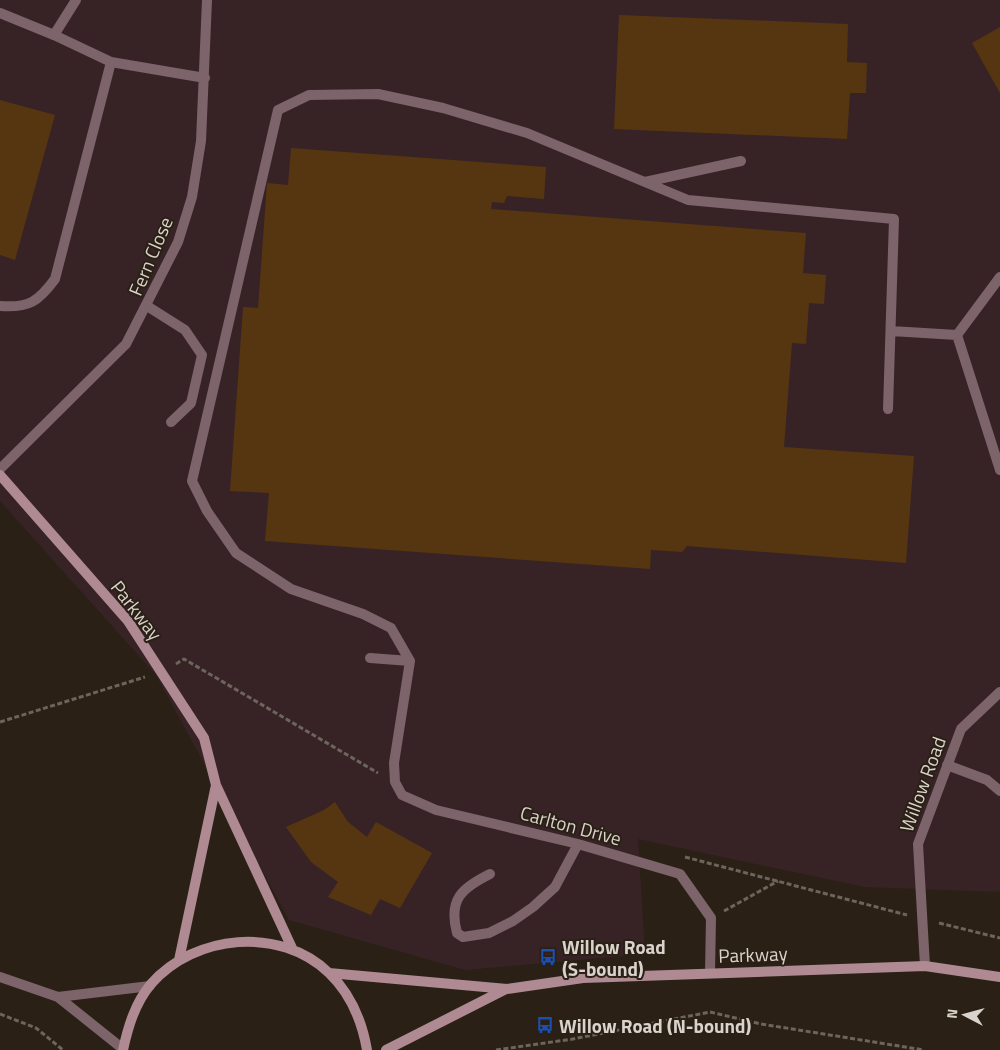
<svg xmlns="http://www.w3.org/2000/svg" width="1000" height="1050" viewBox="0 0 1000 1050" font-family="'Titillium Web',sans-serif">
	<rect width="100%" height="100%" fill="#2a2016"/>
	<!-- industrial -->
	<path fill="#372326" d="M0,0H1000V892L865,887L638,839L645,954L465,970L289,920L156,675L0,501Z"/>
	<!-- building -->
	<path fill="#563610" d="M619,15L848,24L847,62L867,63L866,93H850L847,139L614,129Z
		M1000,27V93L972,43Z
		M0,100L55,115L15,260L0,255Z
		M291,148L546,167L544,199L507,196L504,203L492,202L491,209L806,233L803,273L826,275L824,304L809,303L806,344L792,343L784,447L914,456L906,563L687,546L682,552L651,550L650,569L265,541L269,493L230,491L243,307L258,308L267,183L288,185Z
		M335,802L348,822L367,837L376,822L432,853L400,908L380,899L371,915L328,897L338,882L311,862L286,827L324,810Z"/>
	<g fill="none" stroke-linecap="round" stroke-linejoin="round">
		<!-- path -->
		<path stroke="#6d645b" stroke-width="3" stroke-dasharray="5 2.5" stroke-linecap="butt" d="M176,664L184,659L378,773
			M0,722L145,677
			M685,857L907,915
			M724,911L778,881
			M939,923L1000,938
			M0,1014L36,1028L63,1050
			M496,1050L573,1039L710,1012L761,1024L924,1050"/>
		<!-- lane -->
		<path stroke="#7c646a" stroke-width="10" d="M54,35L76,0
			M645,182L741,161
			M0,306C29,308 38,302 55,279L111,62
			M147,306L185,330L202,355L191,403L171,422
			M891,331L957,335L1000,277
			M957,335L1000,470
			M370,658L410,661L394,763L395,782L402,795L436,810L578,844L680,874L711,918L710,973
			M410,661L391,628L363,614L291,589L236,553L207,511L192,481L278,110L309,95L378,94L443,108L527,133L688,200L894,219L888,409
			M947,765L987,780L1000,791
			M490,874C462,888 448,899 457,933L463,937L489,933L513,921L533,907L555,887L578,844
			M925,966L918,844L961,729L1000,692"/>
		<!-- street -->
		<path stroke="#7c646a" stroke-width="10" d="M0,13L54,35L111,62L205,78
			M0,469L126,344L178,242L192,197L201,141L207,0
			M0,977L58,997L123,1049
			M58,997L150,986"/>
		<!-- secondary -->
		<path stroke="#af8a93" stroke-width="10" d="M0,475L128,621L204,738L216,785L293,950
			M179,960L216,785
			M329,973L507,989L583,978L925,966L1000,977
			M123,1050C128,1027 135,1003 151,984C195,934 280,926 329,973C351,994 362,1021 367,1050
			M386,1050L506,989"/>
	</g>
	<!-- icons -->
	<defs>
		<g id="bus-bare" transform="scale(1.35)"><path d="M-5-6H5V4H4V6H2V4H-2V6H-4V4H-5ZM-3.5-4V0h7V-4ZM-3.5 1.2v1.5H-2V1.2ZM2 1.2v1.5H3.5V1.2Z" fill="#1a4fb4" stroke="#2a2016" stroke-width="2.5" paint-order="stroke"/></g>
	</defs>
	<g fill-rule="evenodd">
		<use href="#bus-bare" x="548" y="957"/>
		<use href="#bus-bare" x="545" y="1025"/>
	</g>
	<g text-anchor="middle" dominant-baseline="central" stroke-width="4" stroke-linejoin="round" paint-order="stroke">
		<!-- street labels -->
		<g font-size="19" fill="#dad3cc" stroke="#2a2016">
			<text transform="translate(150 256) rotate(-67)">Fern Close</text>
			<text transform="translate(137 610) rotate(52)">Parkway</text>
			<text transform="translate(922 784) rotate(-70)">Willow Road</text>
			<text transform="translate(571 825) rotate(15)">Carlton Drive</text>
			<text transform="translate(753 954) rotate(-2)">Parkway</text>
		</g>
		<!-- poi labels -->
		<g font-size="19" font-weight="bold" fill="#dad3cc" stroke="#2a2016" text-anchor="start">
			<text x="562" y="946">Willow Road<tspan x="562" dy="22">(S-bound)</tspan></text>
			<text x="559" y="1025">Willow Road (N-bound)</text>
		</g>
	</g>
	<!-- north arrow -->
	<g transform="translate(965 1015) rotate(276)" stroke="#2a2016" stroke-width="4" paint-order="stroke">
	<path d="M0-4L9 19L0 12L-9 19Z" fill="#dad3cc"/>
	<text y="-8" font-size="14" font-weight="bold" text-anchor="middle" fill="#dad3cc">N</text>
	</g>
</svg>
